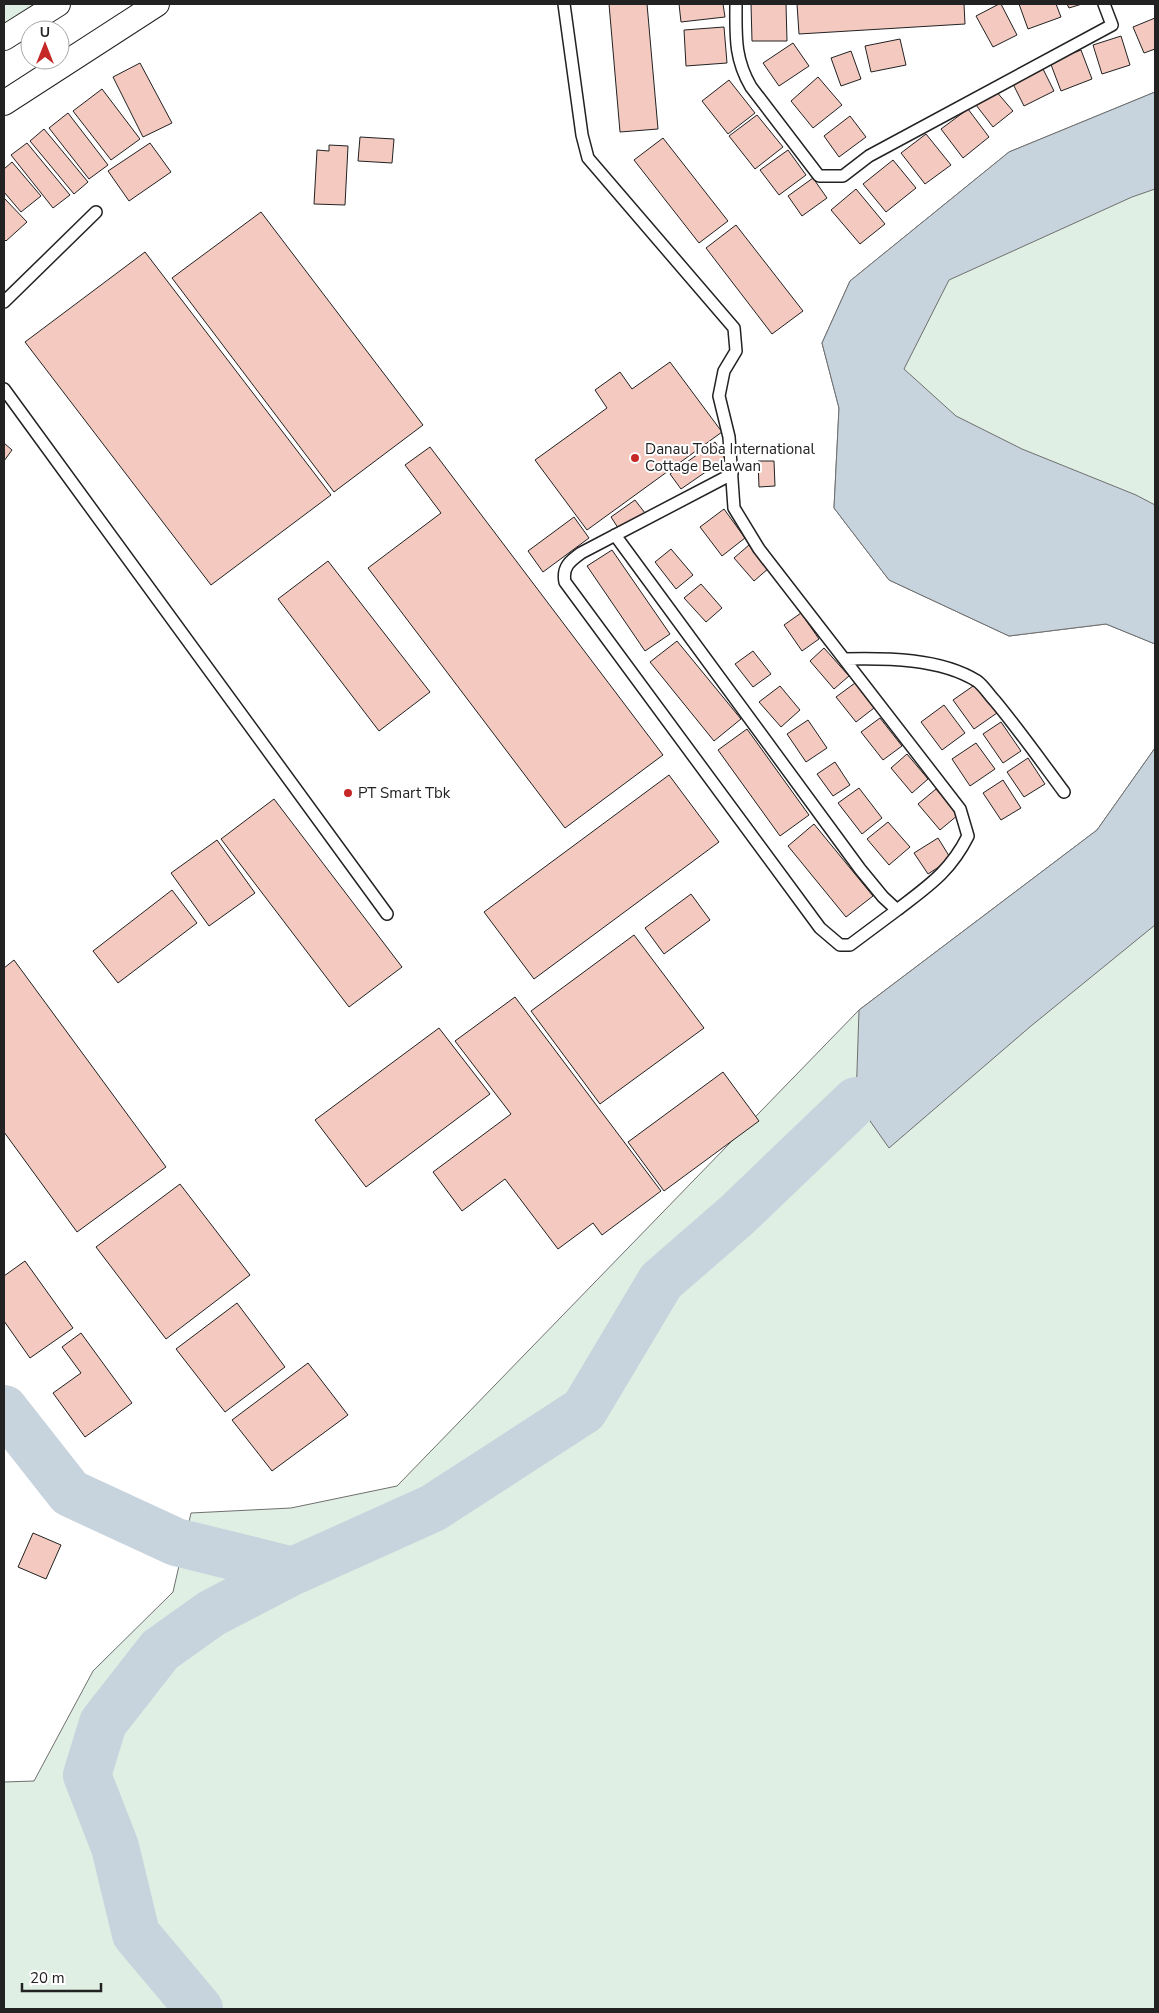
<svg xmlns="http://www.w3.org/2000/svg" width="1159" height="2013" viewBox="0 0 1159 2013" font-family="'Nunito Sans',sans-serif">
	<rect width="100%" height="100%" fill="#fff"/>
	<!-- green -->
	<path fill="#e0efe3" stroke="#6f6f6f" d="M4,4H58L4,38Z
		M1155,92V644L1106,624L1009,636L889,580L834,508L839,408L822,343L850,281L1009,152Z
		M1155,748V2009H4V1782L34,1781L93,1671L173,1592L191,1513L291,1508L397,1486L859,1010L1097,830Z"/>
	<!-- water -->
	<path fill="#c7d3dd" stroke="#6f6f6f" d="M1155,92V189L1132,197L949,280L904,369L956,416L1022,449L1136,495L1155,505V644L1106,624L1009,636L889,580L834,508L839,408L822,343L850,281L1009,152Z
		M1155,748V925L1031,1026L889,1148L856,1101L859,1010L1097,830Z"/>
	<g fill="none" stroke-linecap="round" stroke-linejoin="round">
		<!-- river -->
		<path stroke="#c7d3dd" stroke-width="48" d="M4,1409L70,1493L176,1542L293,1571L433,1508L584,1410L661,1281L737,1215L856,1101
			M199,2009L136,1934L115,1847L87,1775L103,1723L160,1650L212,1613L293,1571"/>
	</g>
	<!-- building -->
	<path fill="#f3c9c0" stroke="#222" d="M609,4H647L658,129L620,132Z
		M679,4H723L725,17L681,22Z
		M751,4H786L787,41H752Z
		M797,4H964L965,24L799,34Z
		M999,4H1001L1017,35L993,47L976,16Z
		M1019,4H1056L1061,17L1028,29Z
		M1067,4H1082L1069,8Z
		M1155,18V49L1144,53L1133,27Z
		M724,27L727,63L686,66L684,30Z
		M1121,36L1130,65L1102,74L1093,45Z
		M900,39L906,65L871,72L865,46Z
		M793,43L809,66L779,86L763,63Z
		M1081,50L1092,79L1061,91L1050,62Z
		M851,51L861,79L841,86L831,58Z
		M140,63L172,123L143,137L113,77Z
		M1043,69L1054,91L1024,106L1013,84Z
		M818,77L842,105L813,128L791,101Z
		M729,80L755,113L728,134L702,101Z
		M102,89L140,139L111,160L73,111Z
		M995,90L1013,111L993,127L976,105Z
		M968,109L989,137L963,158L941,129Z
		M68,113L108,165L89,179L49,128Z
		M757,115L783,147L755,169L729,136Z
		M850,116L866,137L839,157L824,136Z
		M44,129L88,182L74,194L30,141Z
		M926,134L951,165L925,184L901,153Z
		M360,137L394,139L392,163L358,161Z
		M663,138L728,221L699,243L634,160Z
		M27,143L70,195L53,208L11,155Z
		M150,143L171,172L129,201L108,171Z
		M329,145L348,146L345,205L314,204L317,150L329,151Z
		M788,150L806,175L779,195L760,170Z
		M893,160L916,188L886,212L863,184Z
		M12,162L41,196L21,212L4,192V169Z
		M813,178L827,198L802,216L788,196Z
		M856,189L885,224L860,244L831,210Z
		M4,198L27,222L6,241L4,239Z
		M261,212L423,425L334,492L172,278Z
		M736,225L803,311L772,334L706,248Z
		M145,252L331,495L211,585L25,342Z
		M670,362L722,432L587,530L535,460L607,408L595,390L620,372L632,389Z
		M715,442L726,458L681,489L670,474Z
		M4,443L12,450L4,461Z
		M430,447L663,755L565,828L368,568L441,513L405,465Z
		M758,461H774L775,486L759,487Z
		M635,500L645,513L620,531L611,517Z
		M724,509L745,538L722,556L700,527Z
		M574,517L589,538L543,572L528,551Z
		M749,545L769,568L754,581L734,558Z
		M671,549L693,575L676,589L655,562Z
		M612,550L670,634L645,651L587,566Z
		M328,561L430,692L379,731L278,599Z
		M701,584L722,608L706,622L684,598Z
		M801,613L819,639L802,651L784,625Z
		M677,641L741,719L714,741L650,662Z
		M824,648L849,676L834,689L810,661Z
		M753,651L771,674L753,687L735,664Z
		M855,683L874,708L856,722L836,697Z
		M976,684L997,713L974,729L953,700Z
		M780,686L800,710L781,727L759,702Z
		M944,705L965,733L942,750L921,722Z
		M880,718L902,746L883,760L861,732Z
		M808,720L827,748L806,762L787,734Z
		M1001,722L1021,751L1003,763L983,734Z
		M747,729L809,815L780,836L718,750Z
		M976,743L995,769L970,786L952,759Z
		M907,754L928,779L912,793L891,768Z
		M1028,758L1045,784L1024,797L1007,772Z
		M835,762L850,785L833,796L817,774Z
		M669,775L719,842L534,979L484,912Z
		M1003,780L1021,808L1001,820L983,793Z
		M859,788L882,818L862,834L838,803Z
		M936,789L958,815L940,830L918,804Z
		M274,799L402,967L349,1007L221,839Z
		M888,822L910,847L889,865L867,839Z
		M814,824L873,896L846,917L788,846Z
		M938,838L951,859L928,874L914,853Z
		M217,840L255,893L209,926L171,873Z
		M172,890L197,923L118,983L93,951Z
		M691,894L710,920L664,954L645,928Z
		M634,935L704,1028L600,1104L531,1011Z
		M14,960L166,1167L77,1232L4,1132V968Z
		M515,997L661,1191L602,1235L593,1223L558,1249L505,1179L462,1211L433,1172L511,1114L455,1041Z
		M439,1028L490,1094L366,1187L315,1120Z
		M723,1072L759,1121L664,1191L628,1142Z
		M180,1184L250,1275L166,1339L96,1247Z
		M25,1261L73,1328L30,1358L4,1321V1276Z
		M237,1303L285,1367L225,1412L176,1349Z
		M81,1333L132,1403L85,1437L53,1393L81,1373L62,1347Z
		M308,1363L348,1415L272,1471L232,1420Z
		M33,1533L61,1545L46,1579L18,1567Z"/>
	<g fill="none" stroke-linecap="round" stroke-linejoin="round">
		<!-- lane casing -->
		<g stroke="#222" stroke-width="14">
			<path id="lane" d="M564,4L582,135L588,158L734,328L736,351L724,371L719,396L729,437L734,508L759,549L960,809L968,836C950,872 928,886 897,910L883,897L860,869L615,535
				M736,4C736,35 734,58 751,87L819,176H843L869,156L1112,25L1104,4
				M4,302L96,212
				M4,389L387,914
				M732,474L581,553C570,561 562,567 565,582L820,928L840,945H850L897,910
				M844,659C886,658 940,658 977,681C984,686 989,695 995,701C1019,730 1041,761 1064,792"/>
		</g>
		<!-- street casing -->
		<g stroke="#222" stroke-width="26">
			<path id="street" d="M4,38L58,4
				M4,103L157,4"/>
		</g>
		<!-- lane -->
		<use href="#lane" stroke="#fff" stroke-width="11"/>
		<!-- street -->
		<use href="#street" stroke="#fff" stroke-width="24"/>
	</g>
	<!-- markers -->
	<g fill="#c62828" stroke="#fff" stroke-width="2">
		<circle cx="635" cy="458" r="5"/>
		<circle cx="348" cy="793" r="5"/>
	</g>
	<g text-anchor="middle" dominant-baseline="central" stroke-width="4" stroke-linejoin="round" paint-order="stroke">
		<!-- poi labels -->
		<g font-size="15" fill="#222" stroke="#fff" text-anchor="start">
			<text x="645" y="449">Danau Toba International<tspan x="645" dy="17">Cottage Belawan</tspan></text>
			<text x="358" y="793">PT Smart Tbk</text>
		</g>
	</g>
	<!-- border -->
	<rect width="1159" height="2013" fill="none" stroke="#222222" stroke-width="10"/>
	<!-- north arrow -->
	<g transform="translate(45 45)"><circle r="24" fill="#ffffff" stroke="#a7a7a7"/>
	<path d="M0-4L9 19L0 12L-9 19Z" fill="#c62828"/>
	<text y="-8" font-size="14" font-weight="bold" text-anchor="middle" fill="#222222">U</text>
	</g>
	<!-- scale -->
	<path d="M22 1983v8h79v-8" fill="none" stroke="#222222" stroke-width="2.5"/>
	<text x="30" y="1983" font-size="15" fill="#222222" stroke="#ffffff" stroke-width="4" paint-order="stroke">20 m</text>
</svg>
